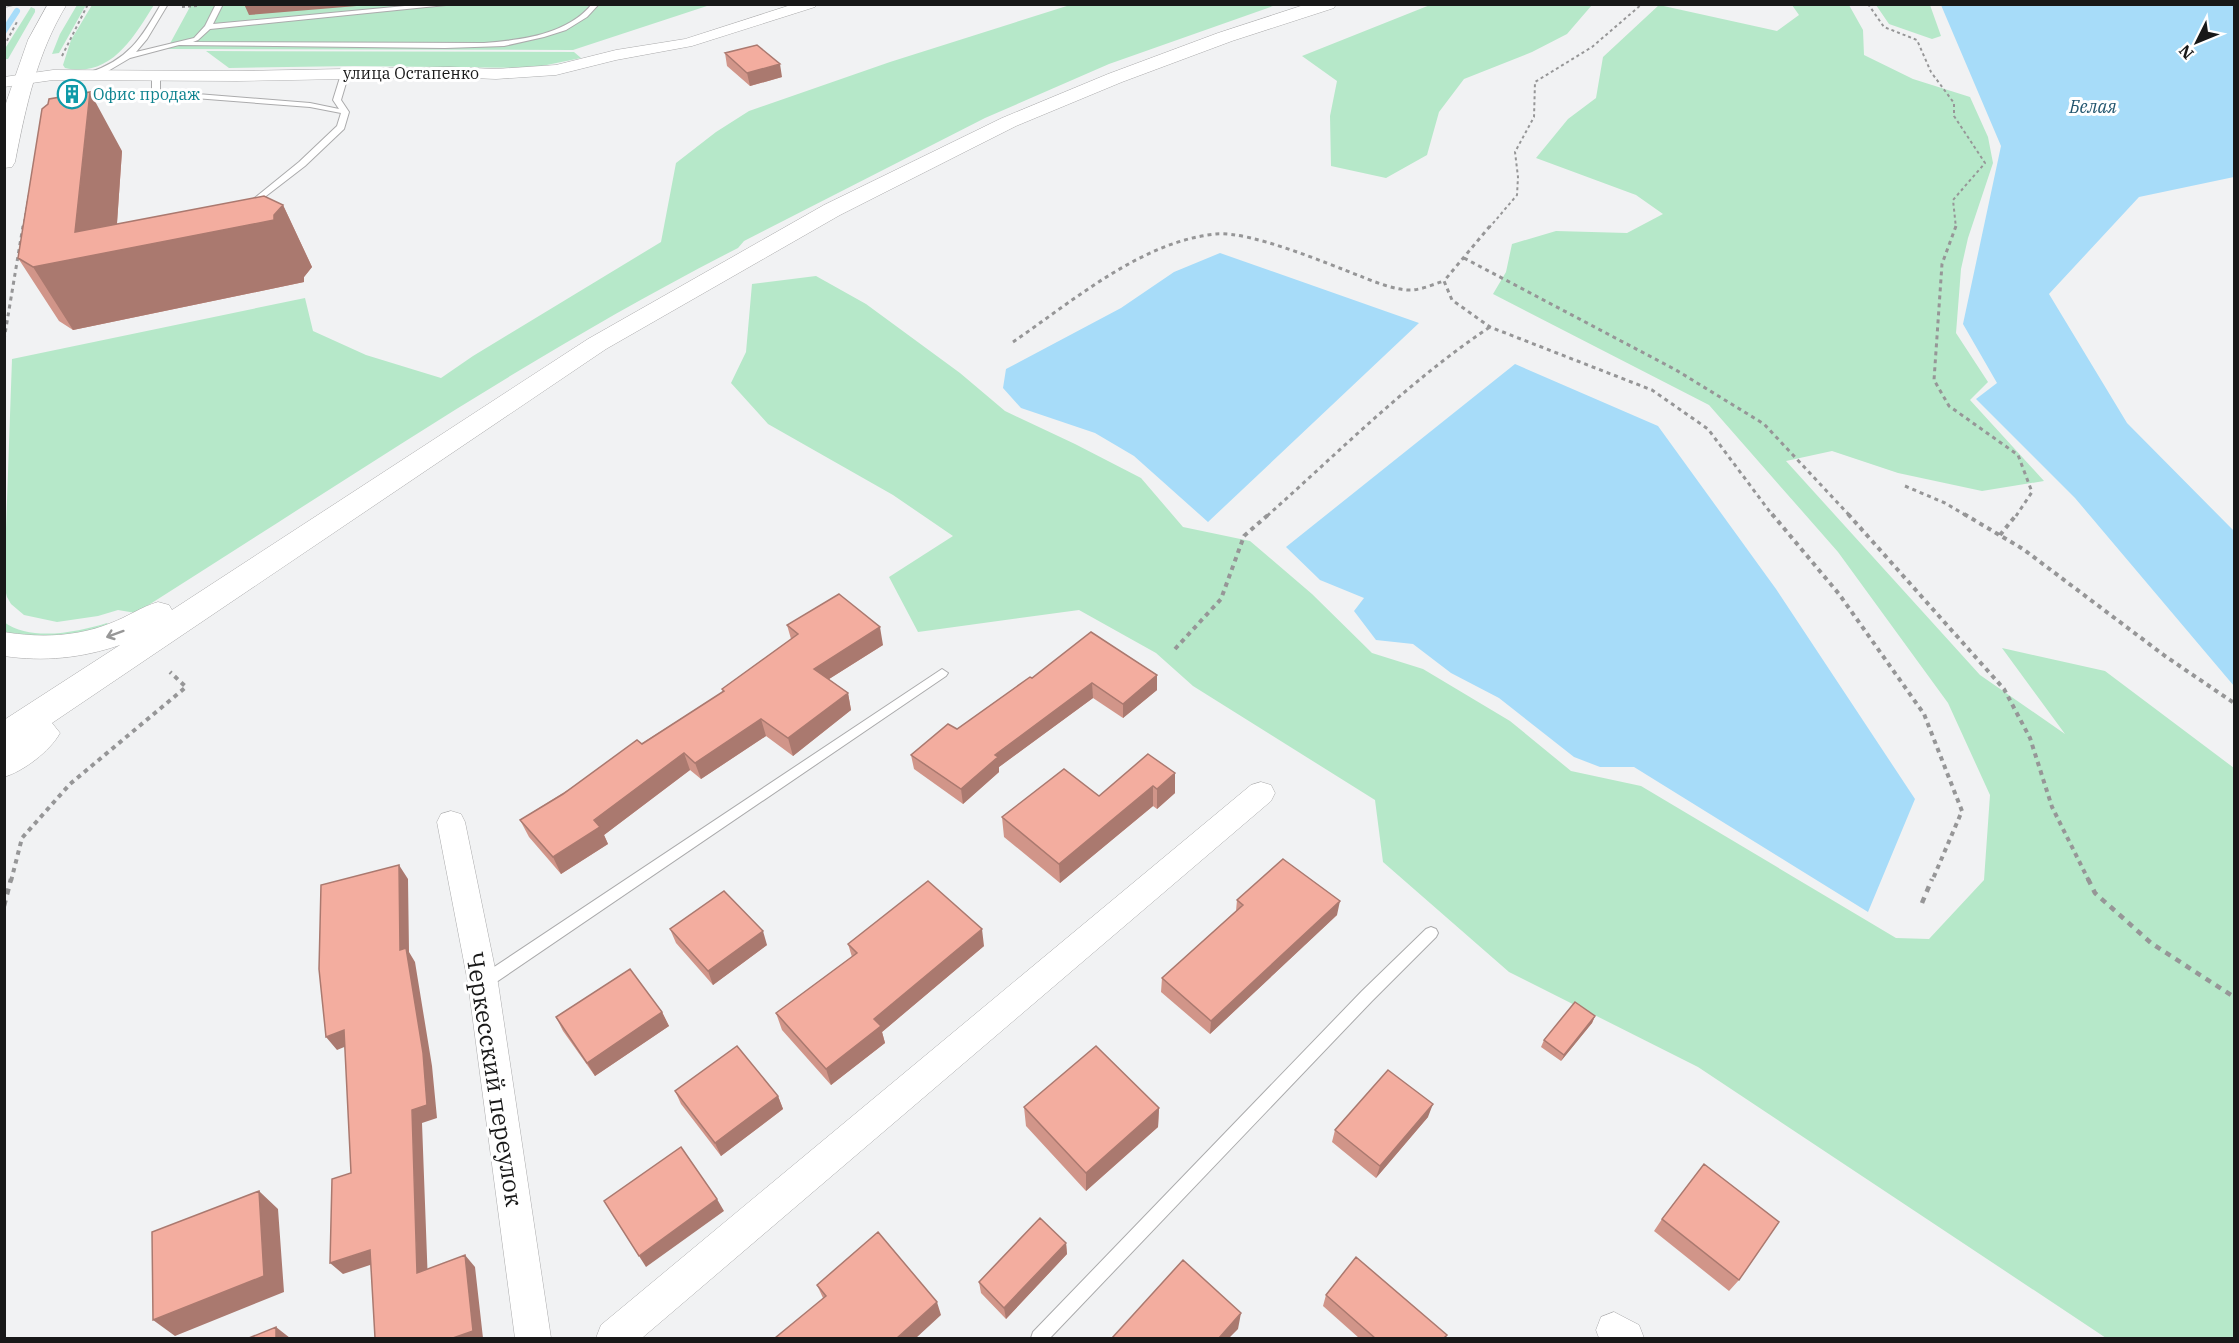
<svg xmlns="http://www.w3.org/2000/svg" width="2239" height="1343" viewBox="0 0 2239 1343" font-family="'IBM Plex Serif',serif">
	<rect width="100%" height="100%" fill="#f1f2f3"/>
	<!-- green -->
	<path fill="#b6e8c9" d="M77,5H86L59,53L52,54L60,34Z
		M92,5H154C133,38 111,78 65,68L63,65L71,40Z
		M191,5H710L573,50L167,49Z
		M1070,5H1276L1109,64L985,118L744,241L738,248C528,355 335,488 136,613L118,610L98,616L57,622L24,615L11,604L7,597L5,589V557L12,359L305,298L313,331L366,355L441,378L473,356L661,242L676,163L716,132L749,111L890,62Z
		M1430,5H1592L1567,34L1532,52L1464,79L1439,112L1427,155L1386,178L1331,166L1330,116L1337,81L1302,56Z
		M1659,5L1777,31L1799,15L1792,5H1849L1863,30L1864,55L1913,79L1970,97L1988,137L1993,163L1968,238L1961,269L1956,333L1988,382L1970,400L2044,481L1982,491L1898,473L1832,451L1786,461L1980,675L2065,734L2002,648L2105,671L2234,768V1338H2106L1698,1067L1509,972L1383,862L1375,800L1193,686L1156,653L1079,610L918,632L889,577L953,536L893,495L768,424L731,383L746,352L752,284L816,276L866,304L960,373L1005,411L1075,444L1141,478L1183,527L1250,541L1312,594L1372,653L1423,669L1510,721L1571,771L1641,786L1896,938L1929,939L1984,880L1990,795L1948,703L1838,552L1709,405L1493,294L1506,272L1512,244L1556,231L1627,233L1663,214L1636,195L1536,158L1568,119L1596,98L1603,57Z
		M1876,5H1930L1941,36L1932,39L1889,24Z
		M31,7L35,9V12L8,59H5L6,47Z
		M206,51L574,52L581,58L532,68L354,66L229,68Z
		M4,622C31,642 78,632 107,623L112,628L51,640L5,634Z"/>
	<!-- water -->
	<path fill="#a7dcf9" d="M1941,5H2234V177L2139,197L2049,294L2127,423L2234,531V686L2075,498L1976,399L1997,383L1963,324L2001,146Z
		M1220,253L1419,323L1208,522L1134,456L1095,433L1021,408L1003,388L1006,369L1121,308L1174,272Z
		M1515,364L1658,426L1776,589L1915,799L1868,912L1634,767H1600L1574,757L1499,698L1451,673L1413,644L1376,640L1354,611L1364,598L1320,580L1286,547Z"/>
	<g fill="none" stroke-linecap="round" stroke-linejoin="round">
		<!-- stream -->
		<path stroke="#a7dcf9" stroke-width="6" d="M4,31L17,11"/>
		<!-- lane casing -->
		<g stroke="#ababac" stroke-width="2">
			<path id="lane" d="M4,4H17L4,7Z
				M161,4H168L147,39L136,52L194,38L205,26L216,4H223L213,24L426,4H456L210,29L198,40L193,42L484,43C521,40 567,35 592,4H599L587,17L566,30L544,37L504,46L445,48L179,45L130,58L108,71L88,77V73C128,60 141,39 161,4Z
				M342,71L349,73L341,100L349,112L344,129L305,166L249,209H246V205L299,162L337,126L341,113L310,107L156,95L152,93V75L156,73L160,75V91L310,103L339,109L333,100Z
				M942,669L948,673L946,676L489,987L484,988L479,987L477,982L479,977Z
				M1431,927L1436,929L1438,933L1436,937L1372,1001L1050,1338H1031L1033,1332L1362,991L1426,929Z"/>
		</g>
		<!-- street casing -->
		<g stroke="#ababac" stroke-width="1">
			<path id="street" d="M794,4H817L815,7L692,46L616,60L556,75L496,79L449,77L237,81L53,80L4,87V77L53,70L237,71L449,67L496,69L556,65L616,50L685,39Z
				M1261,782L1271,785L1275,793L1271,801L642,1338H596L601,1325L1251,785Z
				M451,811L461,814L465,822L498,983L551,1338H515L468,983L437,822L441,814Z
				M1614,1312L1639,1325L1644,1338H1599L1596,1330L1601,1317Z"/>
		</g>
		<!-- secondary casing -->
		<g stroke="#ababac" stroke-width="1">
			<path id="secondary" d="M48,4H67C37,53 26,106 15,162L12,167L4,168V110L7,100L28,40Z"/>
		</g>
		<!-- primary casing -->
		<g stroke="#ababac" stroke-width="1">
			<path id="primary" d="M1307,4H1336L1334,8L1232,41L1122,82L1016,126L840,215L606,349L52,723L60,733C50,751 24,771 4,777V720L120,645C82,658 44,662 4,656V632C40,638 77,637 111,623C127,617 141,607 158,602L169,605L172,610L588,339L824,205L1002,118L1108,74L1218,33Z"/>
		</g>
		<!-- path-far3 -->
		<path stroke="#969697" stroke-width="2" stroke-dasharray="3 3" stroke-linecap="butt" d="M1868,4L1884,27L1917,40L1931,72L1954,103V116L1985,163L1953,200L1956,228
			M182,7L198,6
			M4,46L18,20
			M62,56L88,4
			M23,228L29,193
			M1489,228L1517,195L1518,177L1515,152L1534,117L1535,82L1592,47L1642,4"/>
		<!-- path-far2 -->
		<path stroke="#969697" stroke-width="3" stroke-dasharray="4 4" stroke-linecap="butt" d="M1490,226L1444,281L1452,300L1490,327L1652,390L1708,429L1773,516
			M1956,226L1942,264L1934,380L1949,406L2018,455L2032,492L2016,516
			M1464,258L1676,370L1764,424L1850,516
			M4,340L23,226
			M1013,342C1073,301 1142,241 1216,234C1251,231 1326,263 1360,276C1375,282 1397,291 1413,290C1423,289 1434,284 1444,281
			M1905,486L1945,503L1967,516
			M1267,516C1339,452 1410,380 1490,327"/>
		<!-- path-far1 -->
		<path stroke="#969697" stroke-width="4" stroke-dasharray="4.5 4.5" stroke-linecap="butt" d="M1772,514L1839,594L1924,714L1962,811L1932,881
			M1848,514L2004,689L2030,738L2052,807L2089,881
			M1964,514L2023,549L2165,656L2234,703
			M2000,535L2017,514
			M1175,649L1221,599L1244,536L1269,514
			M11,881L22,838L70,784L186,687L170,672"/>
		<!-- path -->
		<path stroke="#969697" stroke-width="4.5" stroke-dasharray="6 6" stroke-linecap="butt" d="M2088,879L2095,893L2151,943L2234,997
			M1922,903L1932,879
			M4,906L11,879"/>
		<!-- lane -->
		<use href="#lane" fill="#fff" fill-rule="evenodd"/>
		<!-- street -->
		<use href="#street" fill="#fff" fill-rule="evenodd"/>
		<!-- secondary -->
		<use href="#secondary" fill="#fff" fill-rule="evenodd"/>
		<!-- primary -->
		<use href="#primary" fill="#fff" fill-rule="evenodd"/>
	</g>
	<!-- wall -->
	<path fill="#d19589" d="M725,53L782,77L750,86L727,66Z
		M122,151L117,224L283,205L312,267L304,277V282L73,330L59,321L18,258Z
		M787,625L883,645L829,679L848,693L851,710L793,756L766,736L701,779L690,770L604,835L608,844L561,874L529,837L520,820L723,692L722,689L791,639Z
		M1157,675V690L1123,718L1093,698L999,767V772L963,804L914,769L911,755L957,729L1032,678Z
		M1175,773V793L1157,809L1153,806L1060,883L1004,837L1002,817L1099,796Z
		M1237,900L1337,915L1210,1034L1161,992L1162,978L1236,911Z
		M670,929L767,945L713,985L676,943Z
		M848,944L984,946L882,1032L885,1043L831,1085L782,1030L776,1013L852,957Z
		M662,1012L669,1026L595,1076L563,1031L556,1017Z
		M1595,1016L1592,1023L1561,1061L1541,1047L1544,1040Z
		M675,1091L778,1096L783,1109L721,1156L681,1104Z
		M1024,1107L1159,1108L1158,1127L1086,1191L1026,1126Z
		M1428,1117L1376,1178L1332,1142L1335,1130Z
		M1662,1219L1739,1280L1729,1291L1654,1231Z
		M1066,1243L1067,1254L1006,1319L981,1293L979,1282Z
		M817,1285L941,1315L823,1298Z
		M1326,1295L1447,1335L1445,1338H1359L1323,1306Z"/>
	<!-- shaded-wall -->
	<path fill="#aa796f" d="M244,4H381L249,15Z
		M780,64L782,77L750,86L747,73Z
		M90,92L122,151L115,251L274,215L283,205L312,267L304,277V282L73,330L33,267L75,232Z
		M880,627L883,645L818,686L814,669Z
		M1157,675V690L1123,718V704Z
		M1092,683L1093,698L999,767V772L963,804L961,789L995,755Z
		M848,693L851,710L793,756L788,738Z
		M761,719L766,736L701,779L695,763Z
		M684,753L690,770L604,835L608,844L561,874L553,857L594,820Z
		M1175,773V793L1157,809V789Z
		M1153,786V806L1060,883L1059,864Z
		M399,865L408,879L409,952L415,962L432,1066L437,1118L422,1123L428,1284L417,1273L412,1110L400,950Z
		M1340,901L1337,915L1210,1034L1211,1021Z
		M982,929L984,946L882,1032L885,1043L831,1085L826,1069L874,1019Z
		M763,931L767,945L713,985L708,971Z
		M662,1012L669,1026L595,1076L587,1063Z
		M1595,1016L1592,1023L1561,1061L1564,1055Z
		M344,1030L354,1043L337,1050L326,1037Z
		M778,1096L783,1109L721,1156L715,1143Z
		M1433,1104L1428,1117L1376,1178L1380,1166Z
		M1159,1108L1158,1127L1086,1191V1173Z
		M259,1191L278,1209L284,1292L175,1336L153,1320Z
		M717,1199L724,1211L646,1267L639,1256Z
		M1066,1243L1067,1254L1006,1319L1004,1308Z
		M370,1250L382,1261L343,1274L330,1263Z
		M465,1255L475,1267L483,1338H453Z
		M937,1302L941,1315L916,1338H897Z
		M1241,1313L1238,1329L1229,1338H1219Z
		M276,1327L290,1338H276Z"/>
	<!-- building -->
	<path fill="#f3ad9f" stroke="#aa796f" stroke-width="1.5" d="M757,45L780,64L747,73L725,53Z
		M90,92L75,232L264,196L283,205L274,215V220L33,267L18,258L42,109L48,104L49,99Z
		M839,594L880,627L814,669L848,693L788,738L761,719L695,763L684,753L594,820L600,827L553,857L520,820L563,794L637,740L642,744L724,691L722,689L798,634L787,625Z
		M1091,632L1157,675L1123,704L1092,683L995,755L998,757L961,789L911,755L948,724L957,729L1030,677L1032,678Z
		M1148,754L1175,773L1157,789L1153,786L1059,864L1002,817L1064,769L1099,796Z
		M1283,859L1340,901L1211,1021L1162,978L1243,905L1237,900Z
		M399,865L400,950L406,948L423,1053L427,1105L412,1110L417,1273L465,1255L473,1331L453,1338H375L370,1250L330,1263L332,1179L351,1173L344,1030L326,1037L319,969L321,885Z
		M928,881L982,929L874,1019L881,1026L826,1069L776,1013L857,953L848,944Z
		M724,891L763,931L708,971L670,929Z
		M630,969L662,1012L587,1063L556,1017Z
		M1575,1002L1595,1016L1564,1055L1544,1040Z
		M737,1046L778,1096L715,1143L675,1091Z
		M1096,1046L1159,1108L1086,1173L1024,1107Z
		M1388,1070L1433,1104L1380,1166L1335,1130Z
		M681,1147L717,1199L639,1256L604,1201Z
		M1704,1164L1779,1222L1739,1280L1662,1219Z
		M259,1191L264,1276L153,1320L152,1232Z
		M1040,1218L1066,1243L1004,1308L979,1282Z
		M878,1232L937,1302L897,1338H775L826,1296L817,1285Z
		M1356,1257L1447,1335L1444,1338H1375L1326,1295Z
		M1183,1260L1241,1313L1219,1338H1112Z
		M276,1327V1338H249Z"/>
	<!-- one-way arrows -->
	<defs><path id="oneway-shaft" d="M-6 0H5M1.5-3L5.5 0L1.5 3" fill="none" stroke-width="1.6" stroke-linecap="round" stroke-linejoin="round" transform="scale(1.5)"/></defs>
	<use stroke="#979797" href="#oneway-shaft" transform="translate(115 634) rotate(160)"/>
	<!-- icons -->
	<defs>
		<g id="building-ring" transform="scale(1.5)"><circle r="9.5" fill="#fff" stroke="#0f9aa8" stroke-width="1.5"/><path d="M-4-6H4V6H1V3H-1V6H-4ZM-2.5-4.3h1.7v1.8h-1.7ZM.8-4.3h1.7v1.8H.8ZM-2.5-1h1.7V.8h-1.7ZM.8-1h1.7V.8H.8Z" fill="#0f9aa8"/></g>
	</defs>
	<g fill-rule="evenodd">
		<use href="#building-ring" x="72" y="94"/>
	</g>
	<g text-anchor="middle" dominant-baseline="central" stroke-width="6" stroke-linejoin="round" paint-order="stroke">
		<!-- far-street labels -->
		<g font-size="16" fill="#181818" stroke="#fff">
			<text x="411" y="73">улица Остапенко</text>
		</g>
		<!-- far-culture labels -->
		<g font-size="16" fill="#0d838f" stroke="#fff" text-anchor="start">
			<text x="93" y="94">Офис продаж</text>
		</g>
		<!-- far-water labels -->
		<g font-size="18" font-style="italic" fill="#22566f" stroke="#fff">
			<text x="2093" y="106">Белая</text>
		</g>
		<!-- near-street labels -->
		<g font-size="24" fill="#181818" stroke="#fff">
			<text transform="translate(495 1079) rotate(81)">Черкесский переулок</text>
		</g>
	</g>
	<!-- border -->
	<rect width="2239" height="1343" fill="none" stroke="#181818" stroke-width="12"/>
	<!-- north arrow -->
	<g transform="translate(2197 42) rotate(227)" stroke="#ffffff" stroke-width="4.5" paint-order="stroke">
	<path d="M0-4.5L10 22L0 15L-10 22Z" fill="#181818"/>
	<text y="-9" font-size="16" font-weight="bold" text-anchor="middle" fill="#181818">N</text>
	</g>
</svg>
